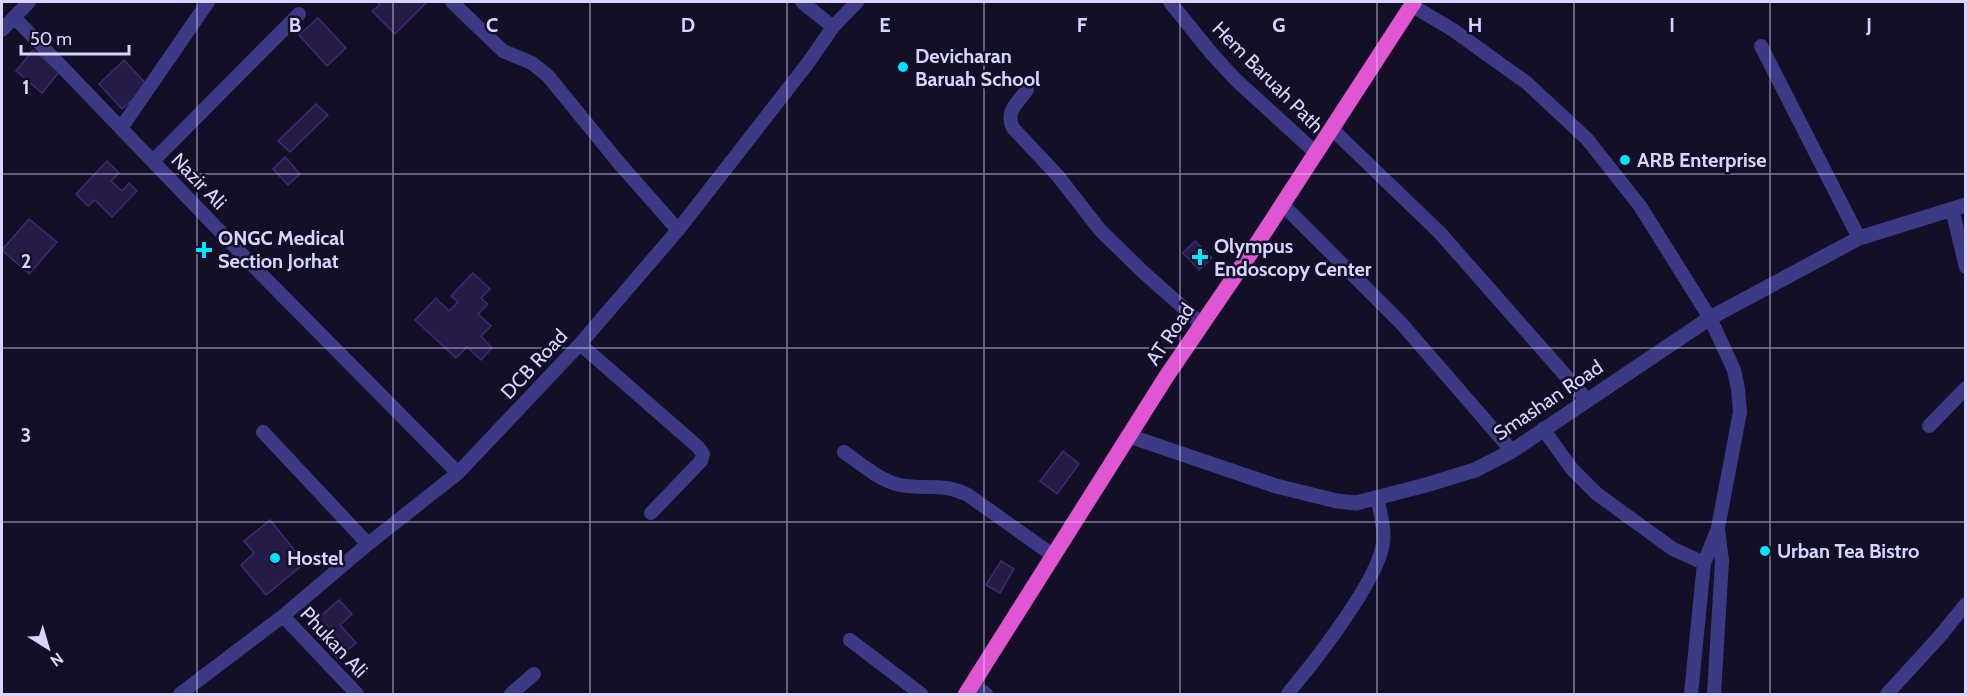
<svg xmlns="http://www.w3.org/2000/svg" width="1967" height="696" viewBox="0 0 1967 696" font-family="Cabin,sans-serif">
	<rect width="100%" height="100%" fill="#130f26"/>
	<!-- building -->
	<path fill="#241b47" stroke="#3b2d73" stroke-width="1.5" d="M377,2H427L395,34L372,11L380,5Z
		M318,18L346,48L327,66L299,35Z
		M33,50L59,72L42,93L16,71Z
		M124,60L148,86L122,109L99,84Z
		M316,104L328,115L290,152L278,141Z
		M285,157L300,174L288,185L273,169Z
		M107,161L119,173L111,181L122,191L129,183L137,191L112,217L95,200L88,206L76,194Z
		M29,219L57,242L29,274L2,250Z
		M1195,241L1212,258L1199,270L1183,253Z
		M473,273L490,289L481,298L488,304L478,314L491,326L481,336L492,348L481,360L467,347L456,358L415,320L436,298L449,311L458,302L451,296Z
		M1063,451L1079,464L1057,494L1040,481Z
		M270,520L305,563L266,595L241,565L254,553L244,541Z
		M1001,561L1014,569L1000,593L986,585Z
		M339,600L352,614L340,625L356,643L338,659L309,626Z"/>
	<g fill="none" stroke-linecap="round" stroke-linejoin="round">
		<!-- minor -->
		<path stroke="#3d3a85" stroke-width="14" d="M452,2L503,51L532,63L548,76L619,163L678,230
			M802,2L833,27
			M1170,2L1212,54L1236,80L1315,152
			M1411,5L1453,30L1527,83L1587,139L1640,206L1710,318L1734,370L1738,389L1740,412L1718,528L1704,563L1691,694
			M14,17L262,275L458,473
			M2,30L29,2
			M1761,46L1859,238
			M1027,90C1017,103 1005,112 1013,128L1058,176L1100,230L1143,272L1202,324
			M121,128L208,2
			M1331,128L1440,233L1587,400
			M153,161L299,14
			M1282,204L1401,323L1512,451
			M1952,209L1966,267
			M580,344L698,447L703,454L701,461L651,513
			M1929,426L1966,388
			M1543,429L1572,469L1597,494L1673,549L1704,563
			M263,432L368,544
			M844,452C861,464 879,480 900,485C926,490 943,482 968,495L1054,556
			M283,616L357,694
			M850,640L921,694
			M972,685L986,694
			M180,694L283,616L368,544L458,473L580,344L678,230L808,63L833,27L857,2
			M511,694L534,674
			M1288,694C1295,684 1303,675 1311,665C1331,639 1379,575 1383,543C1385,528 1380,512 1377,497
			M1714,694L1722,561L1718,530
			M1887,694L1940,636L1966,604"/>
		<!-- tertiary -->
		<path stroke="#3d3a85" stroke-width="15" d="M1129,436L1276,486L1337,501L1356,503L1426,485L1475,470L1512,451L1710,318L1859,238L1966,205"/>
		<!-- trunk -->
		<path stroke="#e055d1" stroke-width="16" d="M966,694L1166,377L1256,245L1414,2"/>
	</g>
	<!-- grid -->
	<path fill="none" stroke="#d9d4ff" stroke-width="1.5" stroke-opacity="0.55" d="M197,2V694M393,2V694M590,2V694M787,2V694M984,2V694M1180,2V694M1377,2V694M1574,2V694M1770,2V694M2,174H1966M2,348H1966M2,522H1966"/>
	<!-- markers -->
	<g fill="#00e5ff" stroke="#130f26" stroke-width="2">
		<circle cx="903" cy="67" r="6"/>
		<circle cx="1625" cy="160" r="6"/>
		<path d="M201 241h6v6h6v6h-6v6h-6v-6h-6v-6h6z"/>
		<path d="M1197 248h6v6h6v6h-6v6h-6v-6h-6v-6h6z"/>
		<circle cx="1765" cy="551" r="6"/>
		<circle cx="275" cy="558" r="6"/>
	</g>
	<g text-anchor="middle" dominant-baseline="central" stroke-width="5" stroke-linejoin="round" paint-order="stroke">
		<!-- poi labels -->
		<g font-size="20" font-weight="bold" fill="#d9d4ff" stroke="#130f26" text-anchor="start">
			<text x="915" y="56">Devicharan<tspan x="915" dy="23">Baruah School</tspan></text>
			<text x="1637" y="160">ARB Enterprise</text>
			<text x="218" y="238">ONGC Medical<tspan x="218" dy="23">Section Jorhat</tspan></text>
			<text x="1214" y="246">Olympus<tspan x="1214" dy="23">Endoscopy Center</tspan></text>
			<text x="1777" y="551">Urban Tea Bistro</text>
			<text x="287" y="558">Hostel</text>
		</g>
		<!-- street labels -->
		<g font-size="20" fill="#d9d4ff" stroke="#130f26">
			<text transform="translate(1268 77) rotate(45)">Hem Baruah Path</text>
			<text transform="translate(199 181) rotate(46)">Nazir Ali</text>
			<text transform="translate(1170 334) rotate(-56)">AT Road</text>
			<text transform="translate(534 364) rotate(-47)">DCB Road</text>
			<text transform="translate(1548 400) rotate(-34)">Smashan Road</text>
			<text transform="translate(334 642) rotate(47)">Phukan Ali</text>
		</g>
	</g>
	<g font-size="20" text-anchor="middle" font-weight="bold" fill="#d9d4ff" stroke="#130f26" stroke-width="5" stroke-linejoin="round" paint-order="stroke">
		<text x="295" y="32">B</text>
		<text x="492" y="32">C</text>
		<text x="688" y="32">D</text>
		<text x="885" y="32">E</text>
		<text x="1082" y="32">F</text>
		<text x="1279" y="32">G</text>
		<text x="1475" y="32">H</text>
		<text x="1672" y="32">I</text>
		<text x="1869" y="32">J</text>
		<text x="26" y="94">1</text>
		<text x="26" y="268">2</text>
		<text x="26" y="442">3</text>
	</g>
	<!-- border -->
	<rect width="1967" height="696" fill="none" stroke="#d9d4ff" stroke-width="6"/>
	<!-- north arrow -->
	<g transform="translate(48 648) rotate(143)" stroke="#130f26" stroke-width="4.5" paint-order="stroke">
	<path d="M0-4.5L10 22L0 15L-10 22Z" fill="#d9d4ff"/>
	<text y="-9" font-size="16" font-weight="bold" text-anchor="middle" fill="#d9d4ff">N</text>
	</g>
	<!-- scale -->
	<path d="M21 45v9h108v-9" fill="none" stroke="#d9d4ff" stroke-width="3"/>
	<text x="30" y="45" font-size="18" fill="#d9d4ff" stroke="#130f26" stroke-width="4.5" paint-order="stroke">50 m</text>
</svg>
